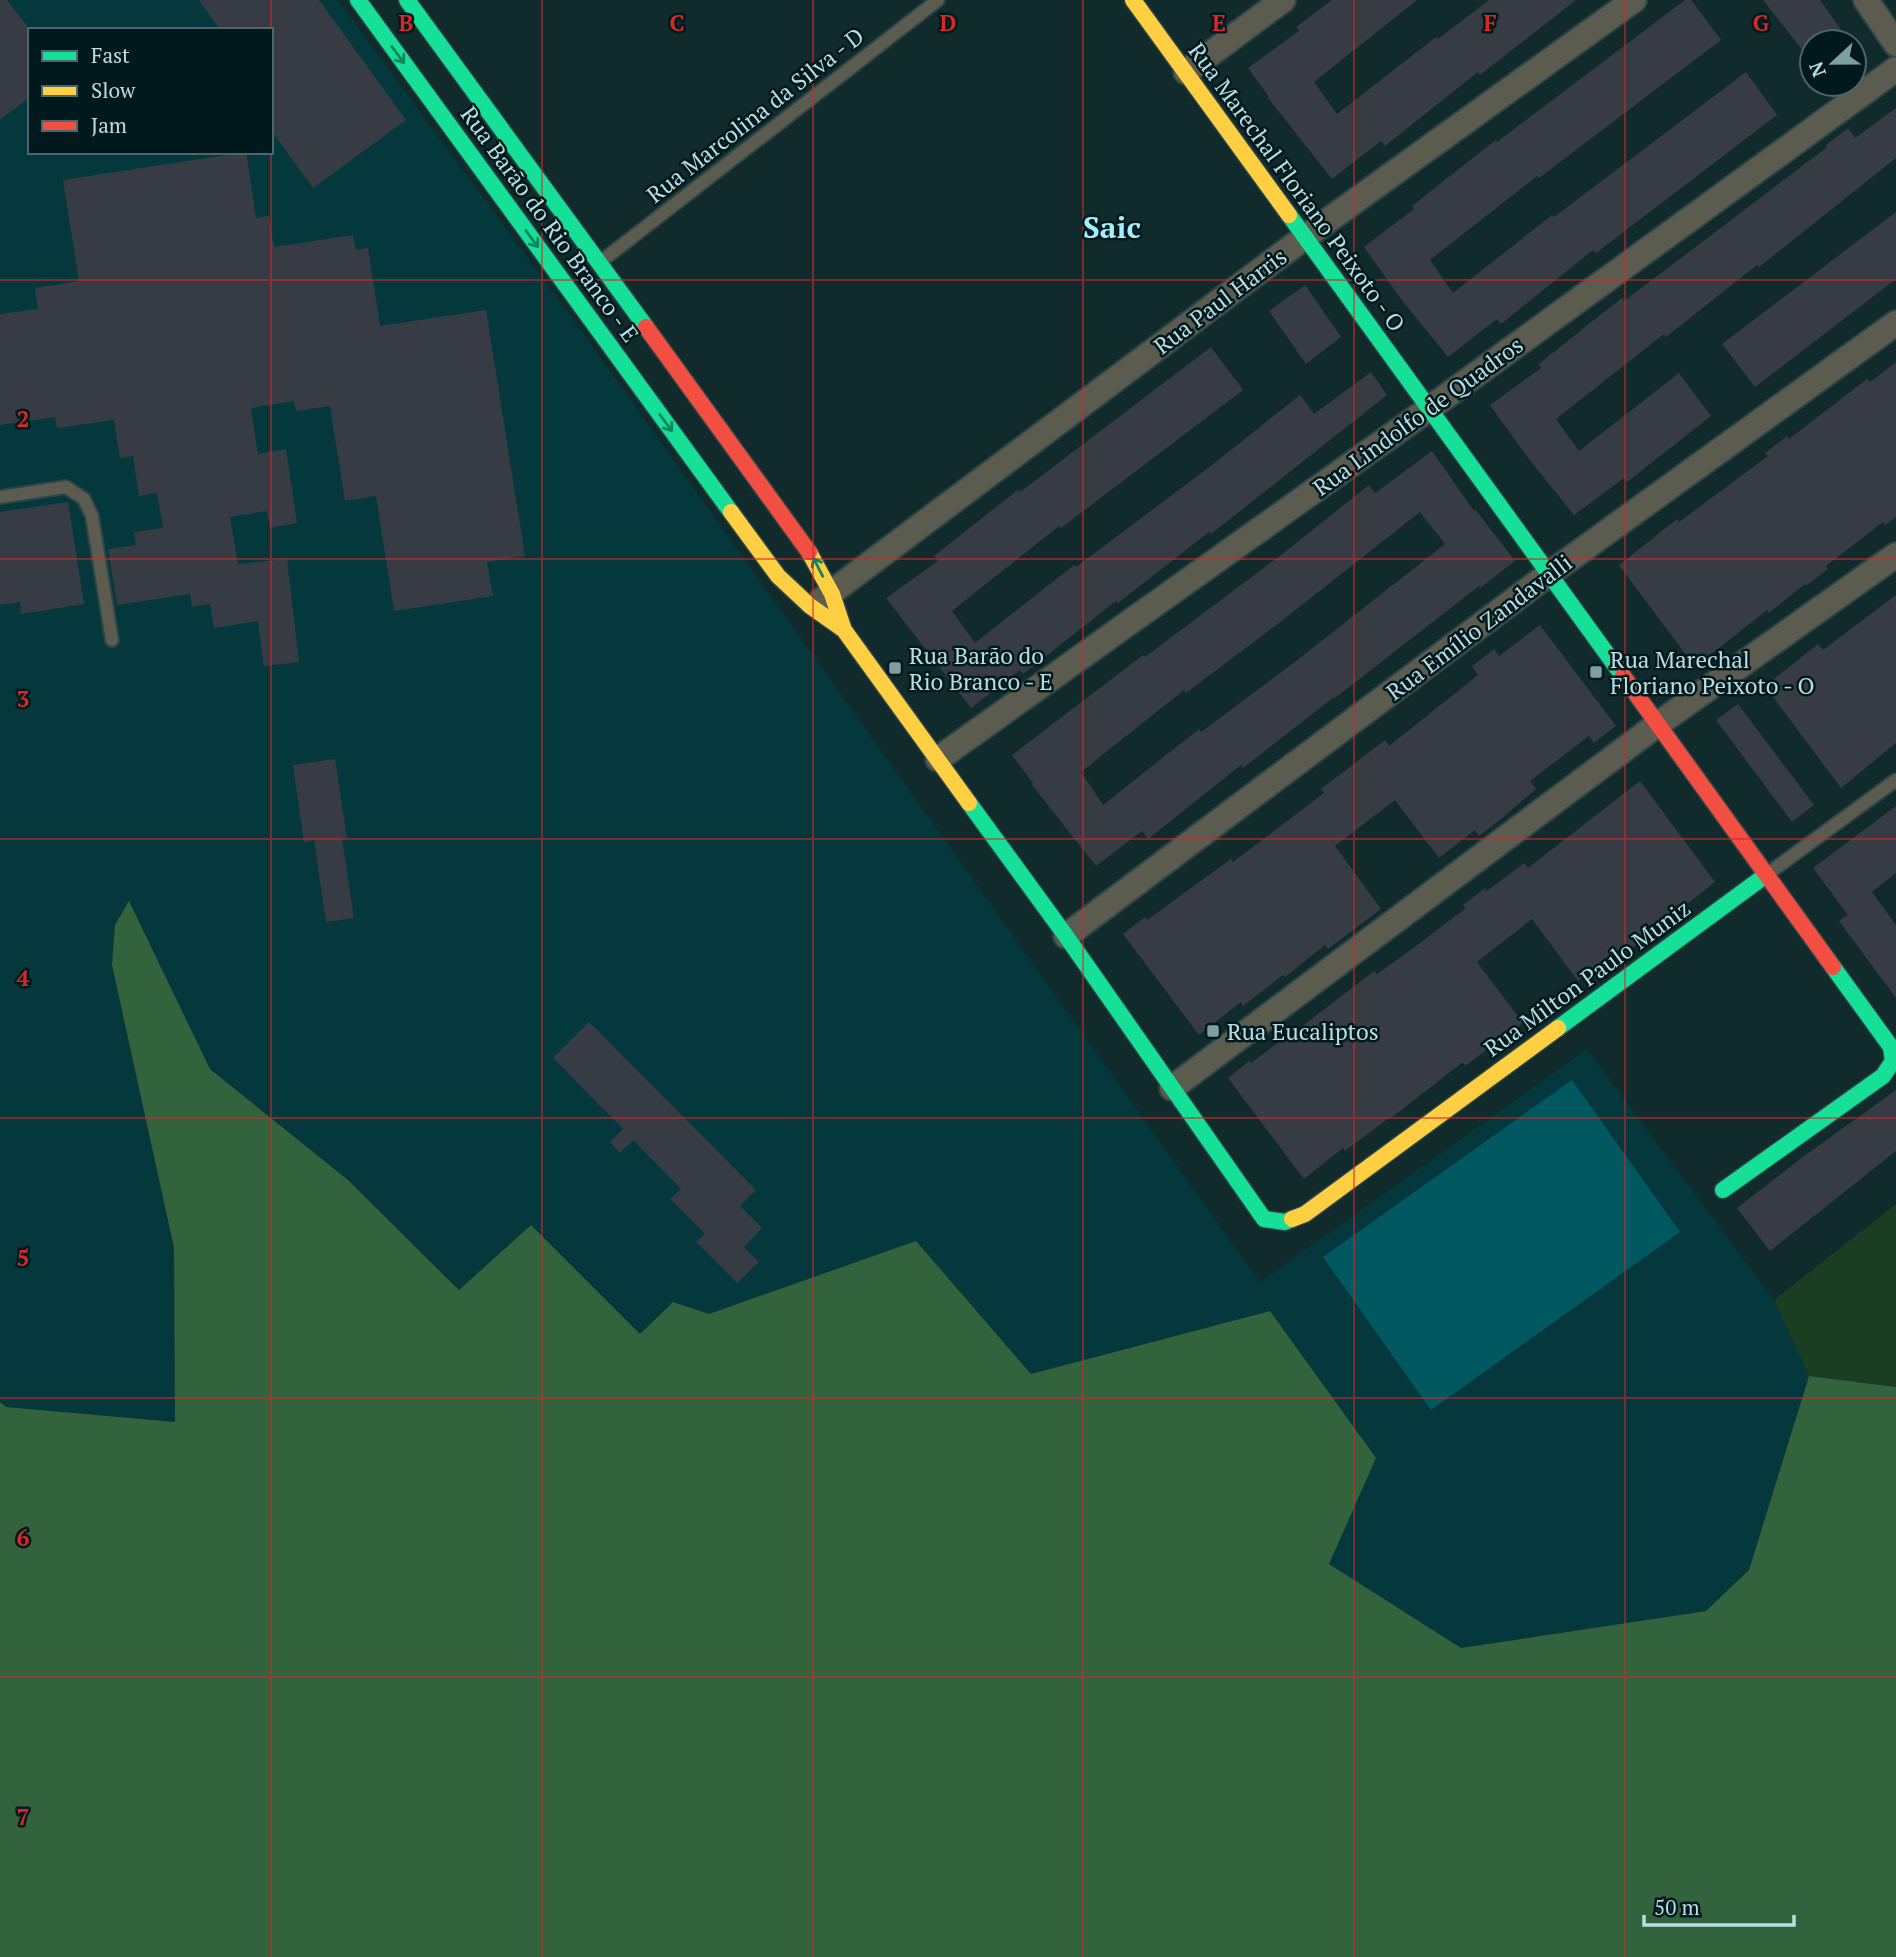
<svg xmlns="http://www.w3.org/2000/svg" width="1896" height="1957" viewBox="0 0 1896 1957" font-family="'PT Serif',serif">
	<rect width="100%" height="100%" fill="#112a2c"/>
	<!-- built -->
	<path fill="#04383d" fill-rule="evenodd" d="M0,0H338L586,337L1260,1282L1587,1049L1774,1300L1809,1376L1749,1570L1706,1611L1461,1648L1328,1564L1376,1458L1270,1311L1031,1374L916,1242L709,1314L673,1302L640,1334L531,1225L460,1290L348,1180L210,1069L129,902L112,965L174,1248L175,1422L6,1407L0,1402ZM30,30H271V152H30Z"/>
	<!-- green -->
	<path fill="#1b3e22" d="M1896,1204V1387L1809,1376L1774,1300Z"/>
	<!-- forest -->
	<path fill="#32633c" d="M129,901L210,1069L348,1180L459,1290L531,1225L640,1334L673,1302L709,1314L916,1241L1031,1374L1270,1311L1376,1458L1329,1564L1461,1648L1706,1611L1749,1570L1809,1376L1896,1387V1957H0V1402L6,1407L175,1422L174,1248L112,965L115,925Z"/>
	<!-- water -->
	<path fill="#025860" d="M1572,1080L1680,1232L1431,1410L1323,1257Z"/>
	<!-- building -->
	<path fill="#373c44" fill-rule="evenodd" d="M0,0H7L30,30V97L0,120Z
		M199,0H319L406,120L313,188L271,130V30H220Z
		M1332,0H1417L1314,82L1337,114L1436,37L1438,39L1489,0H1576L1480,75L1478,72L1385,146L1381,141L1332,179L1268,98L1269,97L1248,68L1299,31L1296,27Z
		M1685,0H1691L1721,40L1539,178L1537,176L1430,260L1453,293L1552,215L1554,217L1746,72L1777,115L1596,253L1593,250L1501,324L1497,319L1448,357L1401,299L1364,247L1414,209L1412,206L1474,157L1496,140L1497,142Z
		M1763,0H1820L1850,42H1812L1803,51Z
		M1896,108V158L1759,267L1757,265L1666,337L1664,334L1556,419L1579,451L1679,373L1711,416L1627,482L1624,478L1574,515L1528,458L1490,405L1541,368L1539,364L1600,315L1622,298L1624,301L1718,230L1827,147L1826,145L1848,128L1855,138Z
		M246,152L256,218L269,216L274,247L353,235L356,250L368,248L380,326L486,310L525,556L487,562L493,596L394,611L376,496L345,501L330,406L296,411L294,401L251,408L258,454L286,449L297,523L270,528L267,511L230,517L238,564L287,559L299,662L264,666L258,621L214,628L210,604L192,607L190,594L117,605L108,549L136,545L134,532L163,528L157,493L139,496L133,456L120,458L114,420L57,428L55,417L0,425V314L38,309L35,288L79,281L63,180Z
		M1896,212V279L1755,387L1722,344Z
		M1305,285L1341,337L1306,364L1269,311Z
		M1211,347L1243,390L1061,528L1059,526L952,611L975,643L1074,565L1076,567L1212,465L1300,395L1314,414L1371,372L1387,395L1211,534L1209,532L1118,603L1116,601L1023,674L1020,670L971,708L886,598L938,561L934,556L996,507L1018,490L1020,492Z
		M1896,362V517L1885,525L1883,522L1826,566L1828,569L1806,586L1805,584L1769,613L1767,610L1695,667L1619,565L1677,519L1679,522L1768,456L1765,453L1787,436L1789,439L1867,379L1870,382Z
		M1432,451L1474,511L1475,509L1515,561L1480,588L1479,586L1335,698L1334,697L1243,768L1241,765L1148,839L1142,831L1096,866L1032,785L1033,783L1012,755L1143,655L1145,657L1281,555L1369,485L1375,493ZM1420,512L1445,544L1296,661L1201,732L1199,729L1103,805L1081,772L1184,690L1186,693L1279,623Z
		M68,502L84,604L21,614L20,602L0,605V512Z
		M1896,595V743L1841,788L1765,686L1818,644L1823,650Z
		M1540,625L1616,726L1594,743L1589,736L1530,781L1536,789L1501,819L1479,836L1475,830L1439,858L1395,800L1335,846L1381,909L1328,949L1325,945L1285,977L1283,975L1243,1006L1241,1002L1199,1035L1123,934L1145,917L1147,920L1231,859L1233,862L1324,793L1321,789L1385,740L1389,746L1478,675L1472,666L1494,649L1499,656Z
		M1738,704L1814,805L1792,822L1716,720Z
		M335,759L347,838H342L354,918L326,922L314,840L304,842L293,765Z
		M1640,781L1715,882L1622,956L1618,950L1578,981L1532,919L1477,962L1523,1023L1465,1066L1463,1062L1391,1118L1390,1117L1345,1151L1343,1148L1304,1179L1228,1078L1249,1061L1251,1063L1291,1033L1292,1034L1374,971L1377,974L1412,949L1466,908L1463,905L1485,888L1487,891L1524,863L1528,868Z
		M1896,806V873L1872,892L1896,925V998L1839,921L1848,915L1813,868Z
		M589,1022L756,1190L740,1206L762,1228L744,1247L759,1262L737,1283L696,1242L705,1234L670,1199L681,1189L633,1140L620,1153L610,1142L623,1129L553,1058Z
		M1896,1090V1151L1770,1251L1737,1208L1804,1156Z"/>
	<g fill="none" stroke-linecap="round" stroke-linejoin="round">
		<!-- lane casing -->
		<g stroke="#2e4547" stroke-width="16">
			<path id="lane" d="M599,263L938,0
				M0,497L66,487L84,499L92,516L112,640
				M1766,875L1896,780"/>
		</g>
		<!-- street casing -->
		<g stroke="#2e4547" stroke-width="28">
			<path id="street" d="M1866,0L1896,44
				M1186,72L1283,0
				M820,601L1305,237L1634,0
				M938,759L1430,408L1896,69
				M1066,936L1549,574L1896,323
				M1172,1088L1658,724L1896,555"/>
		</g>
		<!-- fast casing -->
		<g stroke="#2e4547" stroke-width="19">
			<path id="fast" d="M358,0L731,512
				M407,0L646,327
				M1289,215L1623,676
				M969,803L1066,936L1264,1219L1285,1222L1292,1219
				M1558,1028L1766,875
				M1723,1190L1883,1076L1893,1061L1891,1047L1833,967"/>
		</g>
		<!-- slow casing -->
		<g stroke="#2e4547" stroke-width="19">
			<path id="slow" d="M1133,0L1289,215
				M731,512L778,576L810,606L844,630
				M809,552L832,594L844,630L969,803
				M1292,1219L1305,1214L1558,1028"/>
		</g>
		<!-- jam casing -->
		<g stroke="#2e4547" stroke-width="19">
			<path id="jam" d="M646,327L809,552
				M1623,676L1833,967"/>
		</g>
		<!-- lane -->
		<use href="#lane" stroke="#5c5b4f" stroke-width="12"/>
		<!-- street -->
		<use href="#street" stroke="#5c5b4f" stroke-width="24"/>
		<!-- fast -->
		<use href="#fast" stroke="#16e098" stroke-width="16"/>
		<!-- slow -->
		<use href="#slow" stroke="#ffcf43" stroke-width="16"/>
		<!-- jam -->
		<use href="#jam" stroke="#f24e42" stroke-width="16"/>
	</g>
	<!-- one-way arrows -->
	<defs><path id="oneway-shaft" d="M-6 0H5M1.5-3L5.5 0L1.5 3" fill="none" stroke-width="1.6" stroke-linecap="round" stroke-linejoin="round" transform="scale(1.75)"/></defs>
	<g stroke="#0d8660">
		<use href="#oneway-shaft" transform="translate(398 55) rotate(54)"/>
		<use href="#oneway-shaft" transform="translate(532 239) rotate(54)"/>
		<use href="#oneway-shaft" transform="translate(666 423) rotate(54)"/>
		<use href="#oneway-shaft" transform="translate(818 567) rotate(-117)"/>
	</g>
	<!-- grid -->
	<path fill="none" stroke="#d62828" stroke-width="2" stroke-opacity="0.55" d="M271,0V30M542,0V1957M813,0V1957M1083,0V1957M1354,0V1957M1625,0V1957M271,152V1957M0,280H1896M0,559H1896M0,839H1896M0,1118H1896M0,1398H1896M0,1677H1896"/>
	<!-- markers -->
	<g fill="#7e9ea3" stroke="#01191c" stroke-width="2.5">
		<rect x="888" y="661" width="14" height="14" rx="3.5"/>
		<rect x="1589" y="665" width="14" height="14" rx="3.5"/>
		<rect x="1206" y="1024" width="14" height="14" rx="3.5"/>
	</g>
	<g text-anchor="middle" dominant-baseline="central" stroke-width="5" stroke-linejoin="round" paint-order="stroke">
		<!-- street labels -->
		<g font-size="23" fill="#b8dde3" stroke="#01191c">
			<text transform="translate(755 115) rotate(-38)">Rua Marcolina da Silva - D</text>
			<text transform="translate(1297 187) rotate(54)">Rua Marechal Floriano Peixoto - O</text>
			<text transform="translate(550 224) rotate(54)">Rua Barão do Rio Branco - E</text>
			<text transform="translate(1220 301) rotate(-37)">Rua Paul Harris</text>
			<text transform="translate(1418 416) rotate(-36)">Rua Lindolfo de Quadros</text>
			<text transform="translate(1479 627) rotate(-37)">Rua Emílio Zandavalli</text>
			<text transform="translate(1587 978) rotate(-36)">Rua Milton Paulo Muniz</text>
		</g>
		<!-- poi labels -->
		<g font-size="23" fill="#b8dde3" stroke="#01191c" text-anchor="start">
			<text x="909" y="655">Rua Barão do<tspan x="909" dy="26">Rio Branco - E</tspan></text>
			<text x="1610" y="659">Rua Marechal<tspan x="1610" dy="26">Floriano Peixoto - O</tspan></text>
			<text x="1227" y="1031">Rua Eucaliptos</text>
		</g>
		<!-- district labels -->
		<g font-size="30" font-weight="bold" fill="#a0f0fb" stroke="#01191c">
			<text x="1112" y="227">Saic</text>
		</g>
	</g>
	<g font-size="23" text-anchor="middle" font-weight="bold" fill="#d62828" stroke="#01191c" stroke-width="5" stroke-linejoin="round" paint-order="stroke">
		<text x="406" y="31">B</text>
		<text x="677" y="31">C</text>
		<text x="948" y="31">D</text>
		<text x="1219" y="31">E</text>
		<text x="1490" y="31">F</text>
		<text x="1761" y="31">G</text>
		<text x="23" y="427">2</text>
		<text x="23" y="707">3</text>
		<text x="23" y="986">4</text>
		<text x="23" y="1266">5</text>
		<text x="23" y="1546">6</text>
		<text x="23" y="1825">7</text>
	</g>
	<!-- legend -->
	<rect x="28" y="28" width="245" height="126" fill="#01191c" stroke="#4a676c" stroke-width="2"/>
	<rect x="42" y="51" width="35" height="10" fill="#16e098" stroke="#4a676c" stroke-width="2"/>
	<text x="91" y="63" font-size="21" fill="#b8dde3">Fast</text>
	<rect x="42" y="86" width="35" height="10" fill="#ffcf43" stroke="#4a676c" stroke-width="2"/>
	<text x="91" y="98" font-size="21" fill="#b8dde3">Slow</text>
	<rect x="42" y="121" width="35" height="10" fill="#f24e42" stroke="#4a676c" stroke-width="2"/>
	<text x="91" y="133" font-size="21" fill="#b8dde3">Jam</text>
	<!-- north arrow -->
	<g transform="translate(1833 63) rotate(248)"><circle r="33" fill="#01191c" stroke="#4a676c" stroke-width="2"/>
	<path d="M0-5L12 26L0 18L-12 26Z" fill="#7e9ea3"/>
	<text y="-10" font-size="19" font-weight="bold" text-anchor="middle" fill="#b8dde3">N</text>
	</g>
	<!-- scale -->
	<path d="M1644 1915v10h150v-10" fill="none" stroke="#b8dde3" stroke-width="3.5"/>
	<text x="1654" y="1915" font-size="21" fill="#b8dde3" stroke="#01191c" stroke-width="5" paint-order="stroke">50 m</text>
</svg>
